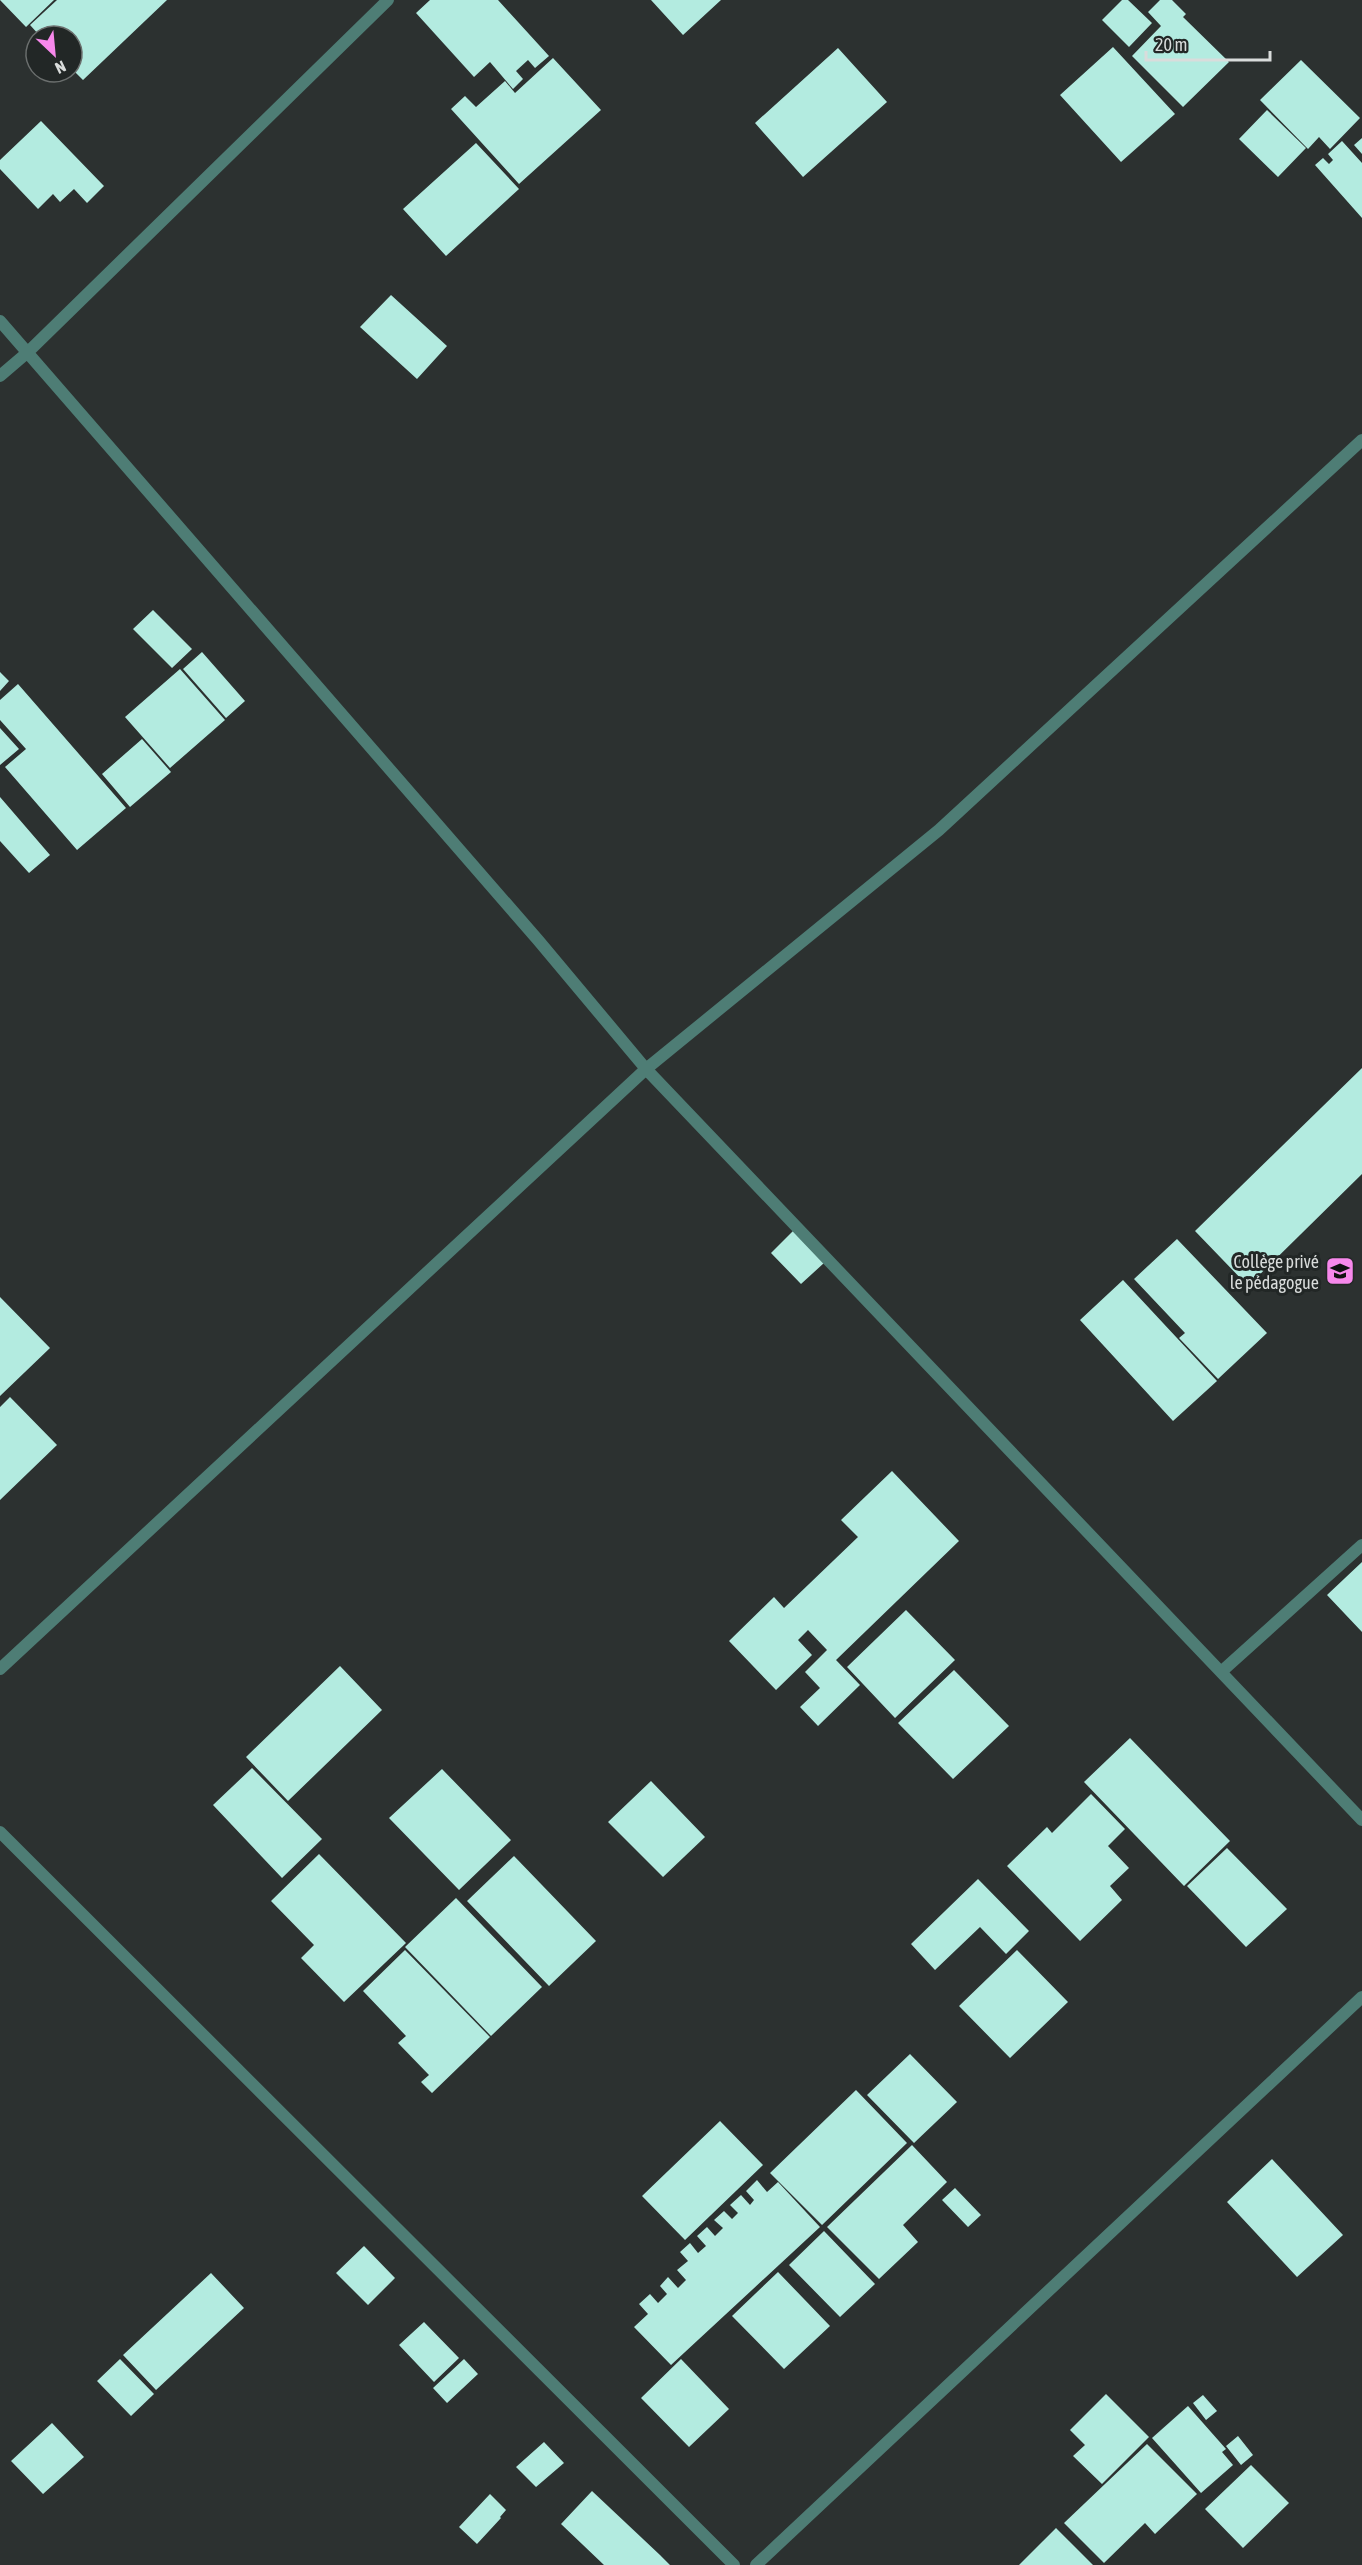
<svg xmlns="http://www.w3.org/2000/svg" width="1362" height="2565" viewBox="0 0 1362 2565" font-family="'Asap Condensed',sans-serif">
	<rect width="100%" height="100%" fill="#2c3130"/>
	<!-- building -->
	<path fill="#b3ebe0" d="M0,0H54L26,27Z
		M57,0H167L83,80L72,69V36H40L30,25Z
		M430,0H498L549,56L535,68L528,60L516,71L523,79L513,89L490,62L474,77L416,13Z
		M651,0H721L683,35Z
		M1122,0H1128L1152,23L1129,47L1102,20Z
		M1160,0H1172L1186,14L1183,17L1229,62L1183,107L1132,56L1161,26L1148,12Z
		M1113,47L1175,114L1121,162L1060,95Z
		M838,48L887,102L803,177L755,123Z
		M553,58L601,110L519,184L451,109L465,96L476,107L505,81L515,93Z
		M1301,60L1360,118L1330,149L1319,137L1308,149L1260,100Z
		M1267,110L1306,148L1278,177L1239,139Z
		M41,121L104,186L87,203L74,189L60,202L53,194L38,209L0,169V160Z
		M1362,138V154L1354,145Z
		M1342,141L1362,163V218L1315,165L1323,158L1329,164L1333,160L1328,154Z
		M476,143L519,189L446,256L403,209Z
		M391,295L447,346L417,379L360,327Z
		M153,610L192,649L172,668L133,629Z
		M202,652L245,701L226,718L183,669Z
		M180,669L225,720L170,768L125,717Z
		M0,672L9,681L0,691Z
		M18,684L126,808L77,850L5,767L26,749L0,720V700Z
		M0,728L19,749L0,765Z
		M142,739L171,772L130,807L102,774Z
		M0,797L50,855L29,873L0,841Z
		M1362,1068V1174L1248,1286L1195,1231Z
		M793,1231L824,1263L801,1284L771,1253Z
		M1177,1239L1267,1333L1218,1379L1179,1338L1185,1333L1134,1279Z
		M1123,1280L1217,1381L1173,1421L1080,1320Z
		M0,1297L50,1348L0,1396Z
		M10,1397L57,1445L0,1500V1407Z
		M892,1471L959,1541L836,1660L860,1685L818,1726L800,1707L820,1688L805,1672L827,1650L808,1630L798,1640L812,1655L776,1690L729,1641L774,1597L784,1608L858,1537L841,1520Z
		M1362,1562V1632L1327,1595Z
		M906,1610L955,1660L895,1718L847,1667Z
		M340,1666L382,1710L288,1801L246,1757Z
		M954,1670L1009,1726L953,1779L898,1723Z
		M1130,1738L1230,1841L1184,1886L1084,1782Z
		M252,1768L322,1839L282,1878L213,1805Z
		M442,1769L511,1840L459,1890L389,1818Z
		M651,1781L705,1837L663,1877L608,1822Z
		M1091,1794L1125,1829L1108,1846L1129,1868L1110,1886L1122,1900L1080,1941L1007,1866L1047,1827L1052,1833Z
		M1227,1848L1287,1909L1246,1947L1187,1886Z
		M319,1854L406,1943L344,2002L301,1958L314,1945L271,1901Z
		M514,1856L596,1941L549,1986L467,1901Z
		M978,1879L1029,1931L1006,1954L980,1927L935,1970L911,1944Z
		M456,1898L542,1987L491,2036L405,1947Z
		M405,1950L490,2037L432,2093L421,2082L429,2075L398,2043L406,2036L363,1991Z
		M1017,1950L1068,2002L1010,2058L959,2006Z
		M910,2054L957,2102L914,2143L867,2095Z
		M856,2090L907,2143L822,2225L770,2173Z
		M720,2121L763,2165L685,2240L642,2196Z
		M912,2145L947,2182L903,2225L918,2242L879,2279L827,2227Z
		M1272,2159L1343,2235L1297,2277L1227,2202Z
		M757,2180L767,2192L778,2182L820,2227L671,2365L634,2327L648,2314L639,2304L650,2294L658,2303L667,2294L660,2286L668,2277L678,2288L686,2280L677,2270L688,2261L680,2252L690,2243L698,2253L706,2246L697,2236L707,2227L715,2236L723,2228L714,2220L724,2211L732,2219L738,2213L730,2205L741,2195L750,2205L754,2200L746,2191Z
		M955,2188L981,2215L968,2227L942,2200Z
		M824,2231L875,2284L840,2317L789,2265Z
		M364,2246L395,2278L368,2305L336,2273Z
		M778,2272L830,2326L784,2369L732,2316Z
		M211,2273L244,2308L156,2390L123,2355Z
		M424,2322L459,2358L434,2382L399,2345Z
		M120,2359L154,2394L131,2416L97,2381Z
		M464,2359L478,2374L447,2403L433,2388Z
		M681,2359L729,2409L689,2447L641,2398Z
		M1106,2394L1149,2437L1102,2484L1073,2456L1085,2445L1070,2430Z
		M1203,2395L1217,2411L1206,2420L1193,2403Z
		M1188,2406L1226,2449L1222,2452L1233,2465L1201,2493L1152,2438Z
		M52,2423L84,2457L43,2494L11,2461Z
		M1238,2436L1253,2455L1241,2465L1226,2446Z
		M544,2442L564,2463L536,2487L516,2467Z
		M1147,2444L1197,2494L1155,2534L1145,2523L1104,2563L1064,2523Z
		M1251,2465L1289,2503L1243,2548L1205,2509Z
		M592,2491L660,2555L670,2565H604L561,2524Z
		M490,2494L506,2510L500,2517L501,2518L477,2544L459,2527Z
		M1056,2528L1093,2565H1019Z"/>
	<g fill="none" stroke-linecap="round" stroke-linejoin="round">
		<!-- street -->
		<path stroke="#4e7d75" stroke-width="12" d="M0,321L538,940L646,1069L1362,1820
			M0,376L28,352L388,0
			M0,1669L646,1069L939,830L1362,440
			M1221,1672L1362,1545
			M0,1832L734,2565
			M756,2565L1362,1997"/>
	</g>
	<!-- icons -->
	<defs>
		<g id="university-square" transform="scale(1.5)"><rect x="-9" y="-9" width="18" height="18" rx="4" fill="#f788eb" stroke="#222726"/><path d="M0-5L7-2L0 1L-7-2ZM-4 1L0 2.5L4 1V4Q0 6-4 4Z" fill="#111"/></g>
	</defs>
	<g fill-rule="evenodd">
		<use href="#university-square" x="1340" y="1271"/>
	</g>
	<g text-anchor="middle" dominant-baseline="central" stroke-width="6" stroke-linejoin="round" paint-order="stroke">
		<!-- poi labels -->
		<g font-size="18" fill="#d9dcdb" stroke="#222726" text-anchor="end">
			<text x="1319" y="1261">Collège privé<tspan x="1319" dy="21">le pédagogue</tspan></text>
		</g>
	</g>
	<!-- north arrow -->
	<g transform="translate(54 54) rotate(154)"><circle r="28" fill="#222726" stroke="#6b6f6e" stroke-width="1.5"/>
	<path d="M0-4.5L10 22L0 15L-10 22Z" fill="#f788eb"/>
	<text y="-9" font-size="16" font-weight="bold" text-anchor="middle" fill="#d9dcdb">N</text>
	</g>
	<!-- scale -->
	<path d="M1146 51v9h124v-9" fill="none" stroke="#d9dcdb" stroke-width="3"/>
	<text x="1155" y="51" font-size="18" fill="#d9dcdb" stroke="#222726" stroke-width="4.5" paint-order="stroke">20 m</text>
</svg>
